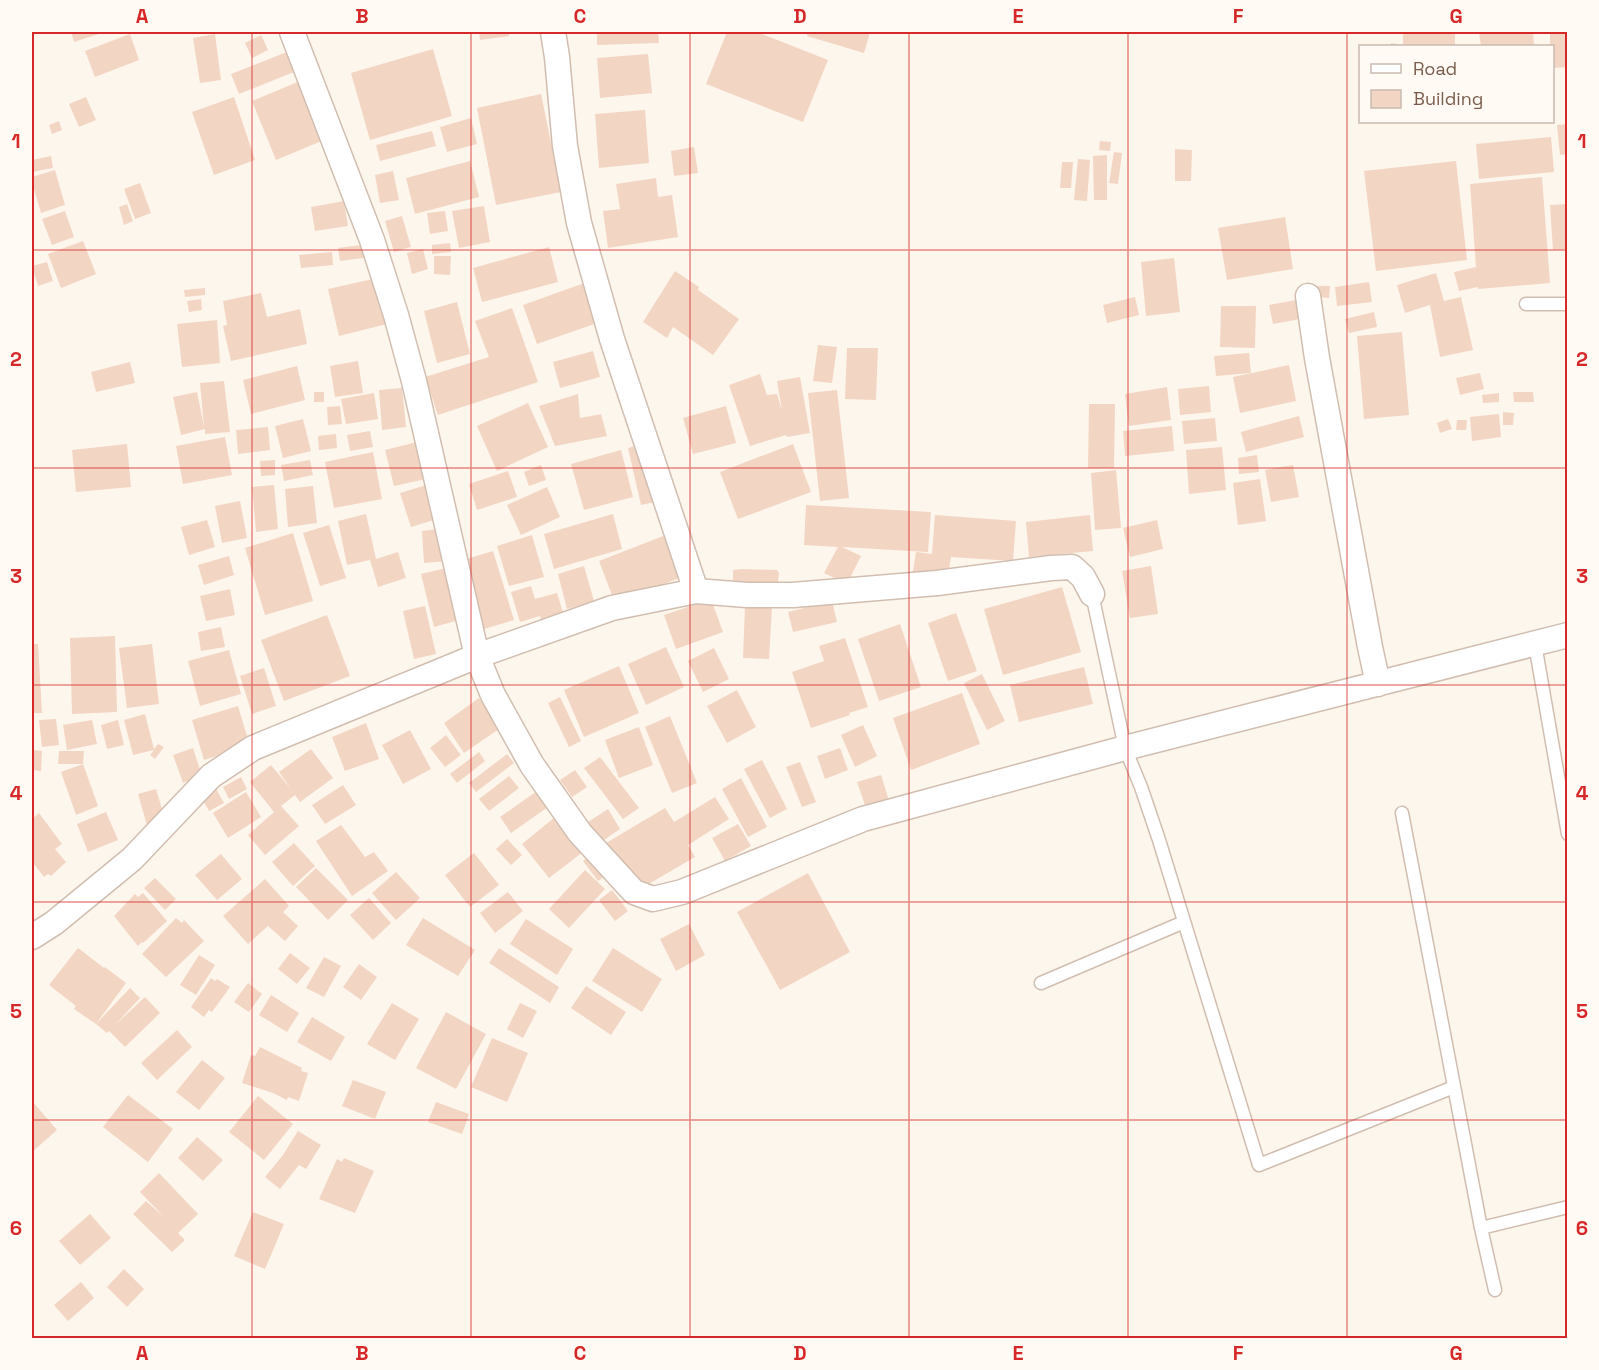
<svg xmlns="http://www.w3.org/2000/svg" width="1599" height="1370" viewBox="0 0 1599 1370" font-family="'Space Grotesk',sans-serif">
	<rect width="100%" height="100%" fill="#fdf6ec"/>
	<!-- building -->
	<path fill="#f3d5c3" d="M71,32H105L74,42Z
		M479,32H509V36L480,40Z
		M597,32H658L659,43L597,45Z
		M727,32H757L828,60L803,122L706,84Z
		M808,32H870L864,53L807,36Z
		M1403,32H1455V46H1390L1391,43L1403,45Z
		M1479,32H1533L1534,46H1481Z
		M1550,32H1568V67L1552,68V46H1550Z
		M130,34L139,60L95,77L85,51Z
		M215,34L221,80L200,83L193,38Z
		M261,35L268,50L252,58L245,43Z
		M433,49L452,116L370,140L351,73Z
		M292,50L299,70L239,94L231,74Z
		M648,54L652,93L600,98L597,58Z
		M300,81L324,140L276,160L252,101Z
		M541,94L561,192L496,205L477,108Z
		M86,97L96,120L79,127L69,104Z
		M234,97L255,160L214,175L192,112Z
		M645,110L649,163L599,168L595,114Z
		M471,118L477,144L447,152L440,127Z
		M59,121L62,130L52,134L49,125Z
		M1568,124V154L1560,155L1557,125Z
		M432,131L436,146L380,161L376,145Z
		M1551,137L1554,172L1479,179L1476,144Z
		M1100,141L1111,142L1110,151L1099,150Z
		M694,147L698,173L674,176L671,151Z
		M1175,149L1192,150L1191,181H1175Z
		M1114,152L1122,153L1118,184L1109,183Z
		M1107,155V200H1094L1093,156Z
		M51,156L53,168L32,172V160Z
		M1078,159L1090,160L1087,201L1074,200Z
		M470,161L479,197L415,214L406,178Z
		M1456,161L1467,260L1376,271L1364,171Z
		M1062,162H1073L1071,188H1060Z
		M55,170L65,205L41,213L32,182V177Z
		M393,171L399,200L380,203L375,175Z
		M1542,177L1550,283L1478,289V287L1459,291L1454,272L1476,267L1470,184Z
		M656,178L658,197L672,195L678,237L608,248L603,211L620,209L616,184Z
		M140,183L151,213L135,219L124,189Z
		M344,201L348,226L315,231L311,207Z
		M127,204L133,221L124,225L119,207Z
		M1568,204V249L1553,250L1550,205Z
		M484,206L490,242L459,248L452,211Z
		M65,211L74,237L52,245L42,219Z
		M445,211L448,231L430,234L427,213Z
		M402,216L411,247L394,252L385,221Z
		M1285,217L1293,269L1227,280L1218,228Z
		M83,241L96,274L61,288L48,254Z
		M450,243L451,252L432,254V245Z
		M369,244L371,257L340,261L338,248Z
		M549,247L558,282L482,302L473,268Z
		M423,249L428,269L412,274L407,253Z
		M332,252L333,265L301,268L299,255Z
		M434,256H451L450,275L434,274Z
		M1174,258L1180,312L1146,316L1141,262Z
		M47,262L53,281L38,286L32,266Z
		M675,271L699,287L698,290L739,319L713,355L673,327L667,338L643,322Z
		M1436,273L1444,301L1461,297L1473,350L1440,357L1430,305L1405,313L1397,285Z
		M377,278L387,324L339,336L328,289Z
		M590,281L603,321L537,344L523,305Z
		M1369,282L1372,302L1337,306L1335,287Z
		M1317,286H1330L1329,298L1317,297Z
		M205,288V295L185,297L184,290Z
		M261,293L267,317L300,309L307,344L231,361L223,326L227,325L223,301Z
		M1135,297L1139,315L1107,323L1103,305Z
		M201,299L202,310L189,312L187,301Z
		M1296,300L1300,319L1273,324L1269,305Z
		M457,302L470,354L437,363L424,311Z
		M1221,306H1256L1255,348L1220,347Z
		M512,308L538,382L438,415L425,377L489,357L475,321Z
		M1374,312L1377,327L1349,333L1345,319Z
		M217,320L220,363L182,367L177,324Z
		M1402,332L1409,415L1364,419L1357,336Z
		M818,345L837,347L832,383L813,381Z
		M847,348H878L876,400L845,399Z
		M593,351L600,377L560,388L553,362Z
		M1249,353L1251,373L1216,376L1214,356Z
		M358,361L363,393L335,397L330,366Z
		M130,362L135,383L96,392L91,372Z
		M1289,365L1296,401L1240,413L1233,377Z
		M297,366L305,400L251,414L243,380Z
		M1480,373L1484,389L1460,395L1456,378Z
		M760,374L767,395L777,394L782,411L777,381L800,377L810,433L787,437L786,435L750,446L729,385Z
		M224,381L230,432L205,434V429L181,435L173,397L197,392L204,427L200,383Z
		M1209,386L1211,412L1180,415L1178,389Z
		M1167,387L1171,420L1129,426L1125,394Z
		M402,388L406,427L382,430L379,390Z
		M837,390L849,498L820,501L808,393Z
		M314,392H324V402H314Z
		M1513,392H1533L1534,402H1514Z
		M374,393L378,419L346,424L341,399Z
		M1499,393V402L1483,403L1482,395Z
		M578,394L580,418L601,414L607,436L555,446L539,406Z
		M528,403L548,447L497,471L477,426Z
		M1089,404H1115L1114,468H1088Z
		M340,406L342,424L328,425L327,407Z
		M726,406L736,443L693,454L683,418Z
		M1503,412L1514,413L1513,425H1503Z
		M1499,414L1501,437L1472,441L1470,417Z
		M1299,416L1304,437L1246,452L1241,432Z
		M1215,418L1217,441L1184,444L1182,421Z
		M303,419L311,451L283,458L275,426Z
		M1448,419L1452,429L1440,433L1437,423Z
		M1457,420H1467L1466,430H1456Z
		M1172,426L1174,451L1125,456L1123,431Z
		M268,427L270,450L238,454L236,430Z
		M370,431L373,447L350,451L347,435Z
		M336,434L337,448L319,450L318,436Z
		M225,437L232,475L183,484L176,446Z
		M417,442L426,479L394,486L385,450Z
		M646,443L659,501L641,505L628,448Z
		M127,444L131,487L76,492L72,450Z
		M793,444L811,492L738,519L720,472Z
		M1222,447L1226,490L1189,494L1186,450Z
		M621,450L633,497L584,510L571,464Z
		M373,452L382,499L334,508L325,462Z
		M1257,455L1259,472L1239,474L1238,458Z
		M275,460V475L261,476L260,461Z
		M310,460L313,475L284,481L281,465Z
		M541,465L546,480L529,486L524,472Z
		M1293,465L1299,497L1271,502L1265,470Z
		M1116,470L1121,528L1095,530L1091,473Z
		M508,471L517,497L477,510L469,484Z
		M1260,479L1266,521L1238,525L1233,483Z
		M433,483L444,517L411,527L400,493Z
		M274,485L278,529L256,532L252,487Z
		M313,486L317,523L288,527L285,489Z
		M547,487L560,517L521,535L507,505Z
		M240,501L247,538L222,543L215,506Z
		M806,505L931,512L928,552L842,547L861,556L847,584L824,573L838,547L804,545Z
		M366,514L376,559L398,552L406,578L378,587L370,560L347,565L338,521Z
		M613,514L622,549L554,569L544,534Z
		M935,515L1016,521L1013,561L951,557L947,582L912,578L916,552L932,554Z
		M1090,515L1093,551L1029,557L1026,522Z
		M207,520L215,547L189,555L181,527Z
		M1157,520L1163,549L1130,557L1123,528Z
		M329,525L346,578L320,586L303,533Z
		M445,528L447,561L424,563L422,531Z
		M293,533L313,601L265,615L245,548Z
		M671,533L687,575L615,603L599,561Z
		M532,535L544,577L509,586L497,546Z
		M493,551L514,620L484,629L463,560Z
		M229,556L234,575L204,585L198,565Z
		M584,566L594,601L567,609L558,574Z
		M1151,566L1158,614L1130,618L1122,571Z
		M446,568L459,620L434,627L421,574Z
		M742,569L777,570L779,573L777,590H733V570Z
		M531,586L535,599L557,593L565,619L543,625L540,616L520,622L511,592Z
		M1062,587L1081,652L1003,675L984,609Z
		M230,589L235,615L206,621L200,596Z
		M711,599L723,632L676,649L664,615Z
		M832,601L837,622L793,632L788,612Z
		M425,606L436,654L414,659L403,611Z
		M745,606L772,608L769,659L743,658Z
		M956,613L977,671L948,681L928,623Z
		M327,615L350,676L284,701L261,640Z
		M900,624L921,687L879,701L858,639Z
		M221,627L225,647L201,651L198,632Z
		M115,636L117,712L72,714L70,638Z
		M845,638L868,707L849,713L850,715L811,728L792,672L824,661L819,646Z
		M32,644H38L42,713H32Z
		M152,644L159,704L127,708L119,648Z
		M666,647L684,687L646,705L628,664Z
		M714,648L729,679L703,692L688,661Z
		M229,650L241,694L200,706L188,661Z
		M619,666L639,713L584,737L564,690Z
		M1084,667L1093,704L1019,722L1010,685Z
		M264,668L276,706L252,714L240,676Z
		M982,674L1005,721L987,730L964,683Z
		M737,690L756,727L727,743L707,706Z
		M962,693L980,744L911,770L893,718Z
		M560,697L581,741L569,747L548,703Z
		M479,698L499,729L464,753L444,723Z
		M238,706L250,746L204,760L192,720Z
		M145,714L154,749L158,744L164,747L155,759L150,755L154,750L133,755L124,720Z
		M670,716L697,783L672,793L645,727Z
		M56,719L59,745L42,747L39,720Z
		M92,720L97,744L67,750L63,725Z
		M118,720L124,745L107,749L101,725Z
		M366,723L379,759L345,771L332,737Z
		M863,725L877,756L855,767L841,735Z
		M639,727L653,765L619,778L605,740Z
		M410,730L431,769L403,784L382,745Z
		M446,735L461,755L445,767L430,748Z
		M193,748L202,776L183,783L173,755Z
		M840,748L848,770L825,779L817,756Z
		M311,749L333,778L300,802L295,795L281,806L299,826L265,855L248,835L274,812L250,782L271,765L291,789L279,772Z
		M32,750L42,751L41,771L32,770Z
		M59,751H84L83,764H58Z
		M479,752L485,761L457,783L450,774Z
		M507,754L514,763L476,792L469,783Z
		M600,757L639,808L623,819L584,768Z
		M762,760L787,809L770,818L744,769Z
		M800,762L816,802L802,807L786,767Z
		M83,764L98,806L76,815L61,772Z
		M575,770L587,787L572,797L560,780Z
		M881,775L890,804L867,811L857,782Z
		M509,776L519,788L489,811L479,799Z
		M241,777L247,789L229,799L223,787Z
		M741,778L767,827L748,837L722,789Z
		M343,785L356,805L325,824L312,805Z
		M215,787L224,803L209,811L200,795Z
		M156,789L165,819L147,825L138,794Z
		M537,791L548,807L511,833L500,817Z
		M246,792L261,817L228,838L213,813Z
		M715,797L729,819L688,845L695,857L635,892L606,843L665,808L674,822Z
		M608,809L620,829L601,842L588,822Z
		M106,812L118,840L88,852L77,824Z
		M39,813L62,844L55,849L66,862L51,876L48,874L44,877L34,864L32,867V819Z
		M555,817L583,852L549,878L522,844Z
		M738,824L751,846L725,861L712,838Z
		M341,825L365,857L374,852L388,871L352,896L316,841Z
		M507,839L522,855L511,865L496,849Z
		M294,843L315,866L293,886L272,862Z
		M474,853L499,885L470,907L445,875Z
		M221,854L242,879L217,900L195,875Z
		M592,854L608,874L598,881L583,861Z
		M316,868L348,900L328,920L296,887Z
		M585,870L605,889L569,928L549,909Z
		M396,872L420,898L396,920L372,893Z
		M808,873L850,952L780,990L737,912Z
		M155,878L176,899L165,910L144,888Z
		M265,879L289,906L283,912L298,926L285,941L268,926L248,944L223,916Z
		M612,890L628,911L615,921L599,900Z
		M508,892L523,911L495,933L480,913Z
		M143,893L167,921L143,943L142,942L138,946L114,916L135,894L138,897Z
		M369,898L391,923L373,940L350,915Z
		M176,918L182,923L184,920L204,941L166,977L142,954Z
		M423,918L475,950L458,976L406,945Z
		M526,919L573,949L557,975L510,944Z
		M689,924L705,955L676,971L660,939Z
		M78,948L104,968L105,967L126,983L96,1024L74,1009L76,1006L49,985Z
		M499,948L559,987L550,1003L489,963Z
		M613,948L662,979L642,1012L592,981Z
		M290,953L310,968L297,984L278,969Z
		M199,955L215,965L196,995L180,985Z
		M324,957L341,966L324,997L306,988Z
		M359,964L377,977L361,1000L343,987Z
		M211,978L215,981L217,979L230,987L212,1012L209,1010L204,1017L191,1007Z
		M248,983L262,994L249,1012L234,1002Z
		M586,986L626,1012L611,1035L571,1008Z
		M130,988L140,998L115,1025L145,997L160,1013L125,1047L109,1031L107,1033L96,1024Z
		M271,995L299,1013L287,1032L259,1015Z
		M392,1003L419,1019L395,1060L367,1044Z
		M520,1003L537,1011L523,1038L507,1029Z
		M446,1012L486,1034L456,1089L416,1068Z
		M312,1017L345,1037L331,1061L297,1042Z
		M177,1030L192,1047L157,1080L141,1063Z
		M492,1038L528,1053L507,1102L471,1087Z
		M260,1047L302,1068L301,1071L308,1073L299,1101L288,1097L287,1100L273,1093L242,1083L251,1055L255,1056Z
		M202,1060L225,1078L199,1110L176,1092Z
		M353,1080L386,1092L375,1119L342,1106Z
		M128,1095L173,1129L148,1162L103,1127Z
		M258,1096L293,1124L264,1160L229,1132Z
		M32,1101L57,1130L32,1152Z
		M436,1102L469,1114L462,1134L428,1122Z
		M298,1131L321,1145L306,1169L299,1165L280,1189L265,1177L283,1155Z
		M197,1137L223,1160L203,1181L178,1158Z
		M344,1158L374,1171L355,1213L319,1199L337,1159L342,1162Z
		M159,1173L198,1214L178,1233L185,1240L172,1252L133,1214L146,1201L165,1218L140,1192Z
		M253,1212L284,1224L265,1269L234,1256Z
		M90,1214L111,1238L80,1265L59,1241Z
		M124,1269L144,1289L127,1307L107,1287Z
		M81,1282L94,1298L68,1321L54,1305Z"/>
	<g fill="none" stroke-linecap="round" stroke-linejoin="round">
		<!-- lane casing -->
		<g stroke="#d1beb0" stroke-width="15">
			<path id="lane" d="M1526,304H1568
				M1092,594L1125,748L1141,787L1159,840L1259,1165L1454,1087
				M1535,644L1568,834
				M1402,813L1481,1228L1495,1290
				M1041,983L1184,922
				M1481,1228L1568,1207"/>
		</g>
		<!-- street casing -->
		<g stroke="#d1beb0" stroke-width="27">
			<path id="street" d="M292,32L372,240L396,315L414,381L477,656L493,695L532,765L580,833L634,892L653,899L682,892L863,819L1125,748L1568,635
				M553,32L557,57L565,146L579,223L612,339L696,591
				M1308,296L1317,358L1370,647L1378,684
				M32,937L54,923L132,859L211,776L253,748L477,656L612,608L696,591L747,595H793L937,583L1051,568L1072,567L1083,577L1092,594"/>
		</g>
		<!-- lane -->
		<use href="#lane" stroke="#fff" stroke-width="12"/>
		<!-- street -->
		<use href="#street" stroke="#fff" stroke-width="24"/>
	</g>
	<!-- grid -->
	<path fill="none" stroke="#d62828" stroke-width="1.5" stroke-opacity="0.55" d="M252,32V1338M471,32V1338M690,32V1338M909,32V1338M1128,32V1338M1347,32V1338M32,250H1568M32,468H1568M32,685H1568M32,902H1568M32,1120H1568"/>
	<!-- border -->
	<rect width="1599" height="1370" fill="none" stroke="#fffaf3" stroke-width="66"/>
	<!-- legend -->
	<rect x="1359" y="45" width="195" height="78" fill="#fffaf3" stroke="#cabbb1" stroke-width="1.5"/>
	<rect x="1371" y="64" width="30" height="9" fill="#ffffff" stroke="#cabbb1" stroke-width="1.5"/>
	<text x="1413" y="75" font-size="18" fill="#7a5c4d">Road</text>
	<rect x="1371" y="90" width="30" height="18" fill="#f3d5c3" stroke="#cabbb1" stroke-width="1.5"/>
	<text x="1413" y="105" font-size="18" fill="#7a5c4d">Building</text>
	<rect x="33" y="33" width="1533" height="1304" fill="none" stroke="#d62828" stroke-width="2"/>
	<g font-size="20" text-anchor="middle" font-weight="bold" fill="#d62828">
		<text x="142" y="23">A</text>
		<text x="362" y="23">B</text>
		<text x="580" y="23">C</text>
		<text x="800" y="23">D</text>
		<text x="1018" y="23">E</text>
		<text x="1238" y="23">F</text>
		<text x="1456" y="23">G</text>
		<text x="16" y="148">1</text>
		<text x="1582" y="148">1</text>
		<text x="16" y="366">2</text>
		<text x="1582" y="366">2</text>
		<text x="16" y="583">3</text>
		<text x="1582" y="583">3</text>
		<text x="16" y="800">4</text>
		<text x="1582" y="800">4</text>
		<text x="16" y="1018">5</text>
		<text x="1582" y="1018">5</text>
		<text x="16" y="1235">6</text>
		<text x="1582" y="1235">6</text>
		<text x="142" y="1360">A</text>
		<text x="362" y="1360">B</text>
		<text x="580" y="1360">C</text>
		<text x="800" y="1360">D</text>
		<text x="1018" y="1360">E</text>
		<text x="1238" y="1360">F</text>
		<text x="1456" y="1360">G</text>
	</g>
</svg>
